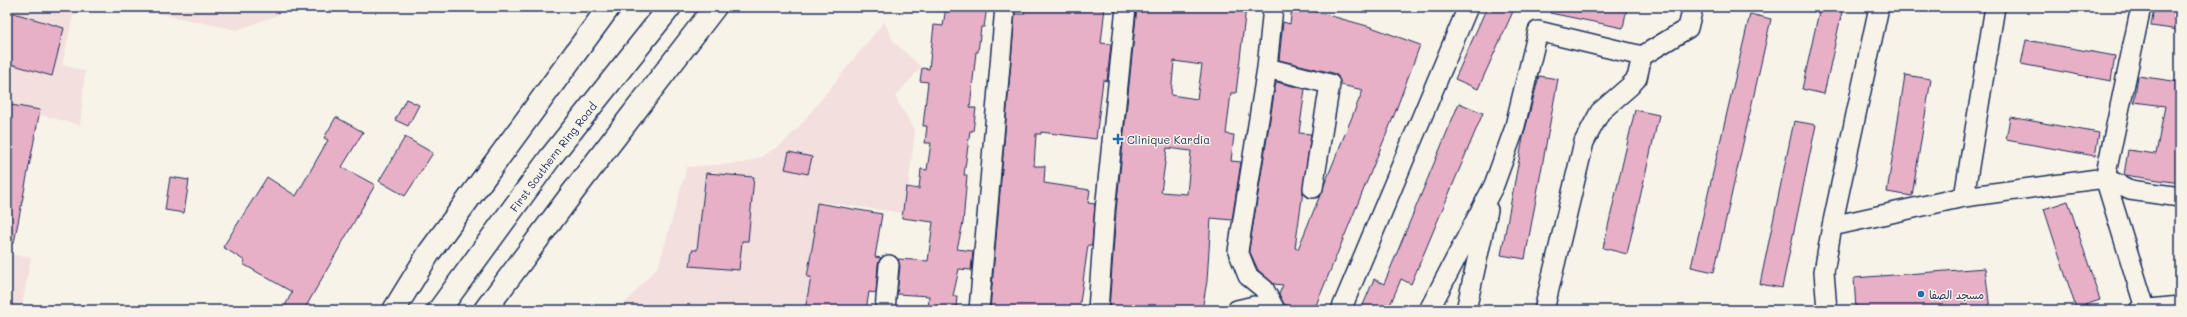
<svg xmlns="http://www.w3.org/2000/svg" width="2187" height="317" viewBox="0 0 2187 317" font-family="Mali,'Playpen Sans Arabic',sans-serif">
	<rect width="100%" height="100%" fill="#f7f3e8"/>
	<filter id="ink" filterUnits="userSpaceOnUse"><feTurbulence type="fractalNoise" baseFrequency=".025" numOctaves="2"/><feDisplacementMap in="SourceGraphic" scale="8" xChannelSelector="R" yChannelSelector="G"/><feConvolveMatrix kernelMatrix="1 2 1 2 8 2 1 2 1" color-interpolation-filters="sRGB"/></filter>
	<g filter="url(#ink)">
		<!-- built -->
		<path fill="#f2dfde" d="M7,7H85L73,16L62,65L85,71L80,125L7,106Z
			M127,7H299L237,30Z
			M884,22L894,42L921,67L895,97L915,131L905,213L822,202L809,310H619L659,265L687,167L743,163L761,157L782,144L799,127Z
			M7,254L31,257L21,310H7Z"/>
		<!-- building -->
		<path fill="#e7b0c6" stroke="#1b2f5e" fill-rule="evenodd" d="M946,7H987L984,27H981L978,52H976L970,108H976L973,131H970L964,175H967L963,223L957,249L973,251L971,270L959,269L953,296H957L956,310H928L929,296L897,294L900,266L898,259L928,261L933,222L902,218L906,187L919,189L921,169L927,170L931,143H925L927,126H923L928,82L920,81L922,68L929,69L934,25L943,26Z
			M1025,7H1105L1101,43L1111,44L1107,81L1103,80L1096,139L1041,132V134H1036L1034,166H1045L1044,183L1090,190L1088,203L1095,204L1092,245H1088L1079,310H990L1015,14H1024Z
			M1137,7H1246L1236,93H1231L1226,134L1234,135L1231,161L1241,162L1232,220L1211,218L1207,281L1202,310H1109L1116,211ZM1174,61L1202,65L1197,99L1171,95ZM1167,148L1191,151L1187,194L1161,192Z
			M1292,7L1306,9L1371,27L1420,45L1393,118L1314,310H1299L1284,304L1279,294L1283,285L1274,284L1258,270L1249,250L1276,82L1305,89L1299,133L1311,134L1295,248L1298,249L1363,90L1341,85L1338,76L1333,73L1279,60L1283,22L1290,24Z
			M1487,7H1515L1478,89L1455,79Z
			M1551,7H1627L1623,28L1550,13Z
			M1820,7H1843L1824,94L1802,89Z
			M2154,7H2180V30L2151,26Z
			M7,11L64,28L52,76L7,63Z
			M1750,14L1771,19L1714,272L1691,267Z
			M2026,40L2115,56L2111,81L2021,64Z
			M1905,75L1931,79L1912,196L1887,192Z
			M1539,76L1558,79L1525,259L1501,255L1523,138Z
			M2138,76L2180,82V183L2124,175L2128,150L2156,154L2165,106L2134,102Z
			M406,99L419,105L408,126L395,120Z
			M1459,103L1483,113L1411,284L1401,279L1388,310H1361L1374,279L1384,284Z
			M11,105L40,110L14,243L7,242V125Z
			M1635,110L1659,115L1627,254L1603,248Z
			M336,117L363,132L342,167L375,185L304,310H283L292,292L243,264L245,261L223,247L267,177L296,196L328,140L324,138Z
			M2010,117L2099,133L2095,156L2006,140Z
			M1794,121L1816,125L1782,288L1760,284Z
			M405,137L433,153L405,196L379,181Z
			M789,152L812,157L808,174L785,169Z
			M706,173L754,177L748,241H742L739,270L690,266L692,250H697Z
			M170,177L189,180L184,213L165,210Z
			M2068,201L2100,300L2076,308L2044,209Z
			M817,203L882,214L875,257L881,258L878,264L876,293L869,292L866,310H805L811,277H807L815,231H813Z
			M1985,268L1990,310H1856L1854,278Z"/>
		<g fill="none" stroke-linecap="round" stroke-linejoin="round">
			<!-- minor casing -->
			<g stroke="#1b2f5e" stroke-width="22">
				<path id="minor" d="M1273,7L1267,68L1238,251L1248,276L1264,289L1275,310
					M2141,7L2105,178L2145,308
					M1267,68L1330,84L1313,188
					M1964,197L1995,7
					M1832,226L1964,197L2105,178L2130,190L2180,197
					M885,310L889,265
					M979,310L1005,7
					M1098,310L1105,210L1126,7
					M1237,310L1254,306L1265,310
					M1341,310L1468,7
					M1429,310L1494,185L1514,130L1538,31L1642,56L1688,28L1693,7
					M1466,310L1488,210
					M1544,310L1584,142L1600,112L1630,86L1637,78L1642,56
					M1827,310L1824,272L1832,226L1879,7
					M2139,310L2180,306"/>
			</g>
			<!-- motorway casing -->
			<g stroke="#1b2f5e" stroke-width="25">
				<g id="motorway">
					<path d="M394,310L429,253L609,7"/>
					<path id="s1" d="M439,310L550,158L670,7"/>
					<path d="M485,310L573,192L715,7"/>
				</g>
			</g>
			<!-- minor -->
			<use href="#minor" stroke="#f7f3e8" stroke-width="19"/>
			<!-- motorway -->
			<use href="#motorway" stroke="#f7f3e8" stroke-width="22"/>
		</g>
	</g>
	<!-- markers -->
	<g fill="#1f6fb2" stroke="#f7f3e8" stroke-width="1.5">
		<path d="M1116 133h4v4h4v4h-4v4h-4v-4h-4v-4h4z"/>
		<circle cx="1921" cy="294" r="4"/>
	</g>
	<g text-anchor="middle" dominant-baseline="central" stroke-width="3" stroke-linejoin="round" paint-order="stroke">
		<!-- poi labels -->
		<g font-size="11" fill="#1b2f5e" stroke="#f7f3e8" text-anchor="start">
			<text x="1127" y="139">Clinique Kardia</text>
			<text x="1929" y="294">مسجد الصفا</text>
		</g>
		<!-- street labels -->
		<g font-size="11" fill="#1b2f5e" stroke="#f7f3e8">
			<text stroke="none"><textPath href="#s1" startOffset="191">First Southern Ring Road</textPath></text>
		</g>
	</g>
	<!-- margin -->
	<rect width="2187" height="317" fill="none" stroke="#f7f3e8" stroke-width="24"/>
	<rect x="12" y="12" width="2163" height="293" fill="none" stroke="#1b2f5e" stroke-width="1.5" filter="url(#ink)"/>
</svg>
